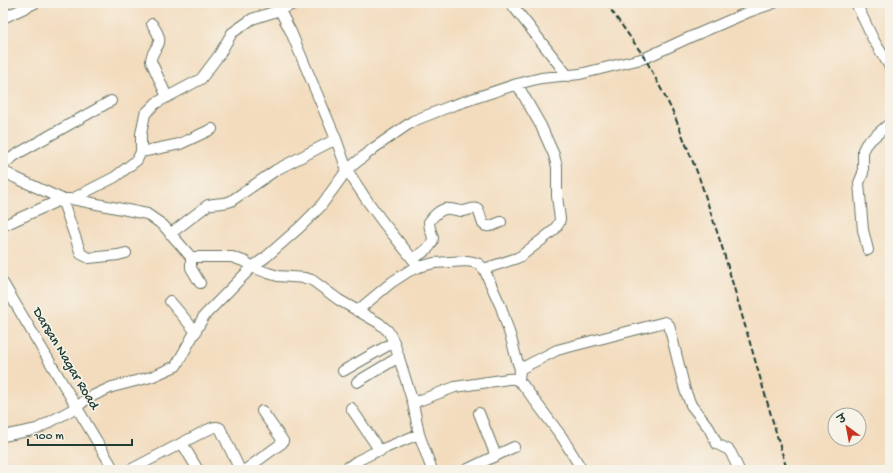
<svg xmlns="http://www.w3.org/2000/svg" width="893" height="473" viewBox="0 0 893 473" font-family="'Gochi Hand','Playpen Sans Deva',sans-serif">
	<rect width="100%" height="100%" fill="#f7f3e8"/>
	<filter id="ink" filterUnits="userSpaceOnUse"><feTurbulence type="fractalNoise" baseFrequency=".025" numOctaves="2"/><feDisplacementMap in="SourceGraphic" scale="8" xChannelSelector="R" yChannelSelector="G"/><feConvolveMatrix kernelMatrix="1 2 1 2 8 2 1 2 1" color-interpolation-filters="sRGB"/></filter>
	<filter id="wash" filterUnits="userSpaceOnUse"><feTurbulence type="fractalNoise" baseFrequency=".012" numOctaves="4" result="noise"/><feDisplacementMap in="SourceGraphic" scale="16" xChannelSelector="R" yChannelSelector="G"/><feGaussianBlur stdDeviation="0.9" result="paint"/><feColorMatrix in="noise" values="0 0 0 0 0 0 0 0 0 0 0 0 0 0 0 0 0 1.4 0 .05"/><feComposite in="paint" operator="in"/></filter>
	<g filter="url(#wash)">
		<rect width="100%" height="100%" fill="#f3dcbe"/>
	</g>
	<g filter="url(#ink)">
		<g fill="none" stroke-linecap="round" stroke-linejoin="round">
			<!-- minor casing -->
			<g stroke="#697564" stroke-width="12">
				<path id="minor" d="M276,3L291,32L336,139L347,170L366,199L382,221L419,267
					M856,3L873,39L890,67
					M513,6L568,76
					M3,18L35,3
					M152,24C154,28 158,32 159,38C161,47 151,50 151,61L167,97
					M141,152L180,144L212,129
					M3,164L17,154L111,101
					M3,171L16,178L62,199H72L147,214L163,225L191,257H232L246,262L252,267L268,273L278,276L305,278L312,280L339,300L379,323L388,331L394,342L413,403L419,434L432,470
					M72,199L115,177L137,160L141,152V134L145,114L156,103L201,79L219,55L232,33L252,19L280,10L296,3
					M3,226L9,223L62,199L81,254L89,258L118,255L126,253
					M170,234L208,205C216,203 224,204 231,201L276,170L336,139
					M868,250L863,230L859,183L863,173V150L866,144L890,123
					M191,257V268L200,283
					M413,259C420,254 433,248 433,238C432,233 429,228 429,222C433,216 442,207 449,209C454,209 458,211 462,211C468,211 472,207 478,209L483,224C488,229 495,224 501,222
					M484,269L517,258L521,256L548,235L554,230L559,223L560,219L557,196V167L554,155L541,126L517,84
					M3,283L114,470
					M170,301L196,332
					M357,311L392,282L409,271L419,267L434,263L467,261L473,262L479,264L484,269L501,307L511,338L516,357L520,369L519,381
					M520,369L557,350L665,322L667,323L669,325L685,390L691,405L709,428L717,444L729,450L731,453L739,470
					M343,371L394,342
					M357,382L399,357
					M413,403L455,387L508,379C515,378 518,380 523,385L562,437L582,470
					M351,408L380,451
					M479,413L496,456
					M3,436L37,429L77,407L88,398L112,387L151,377L176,366L204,316L252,267L266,257L300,227L320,207L347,170L374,148L413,121L451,106L517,84L541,78L580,74L645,58L686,39L751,11L774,3
					M182,443L198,470
					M130,470L205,431C210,429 216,425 220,428L240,470
					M245,470L282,443L283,441L281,438L262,411
					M344,470L357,461L373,453L419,434
					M466,470L514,447"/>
			</g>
			<!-- minor -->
			<use href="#minor" stroke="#fff" stroke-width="10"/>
			<!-- rail -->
			<path stroke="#1f3d34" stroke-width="2" stroke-dasharray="6 3" stroke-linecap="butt" d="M606,3L645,58L673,112L699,177L723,250L787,470"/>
		</g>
	</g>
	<g text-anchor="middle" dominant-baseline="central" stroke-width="3.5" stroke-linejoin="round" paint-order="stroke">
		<!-- street labels -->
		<g font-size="14" fill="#1f3d34" stroke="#f7f3e8">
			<text transform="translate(65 359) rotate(59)">Darsan Nagar Road</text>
		</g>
	</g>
	<!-- margin -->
	<rect width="893" height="473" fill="none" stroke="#f7f3e8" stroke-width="16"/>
	<!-- north arrow -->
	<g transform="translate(847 427) rotate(328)"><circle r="19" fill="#f7f3e8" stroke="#a1aaa0"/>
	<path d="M0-3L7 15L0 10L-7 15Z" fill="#c8321e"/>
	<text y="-6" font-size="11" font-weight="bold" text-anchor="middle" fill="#1f3d34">उ</text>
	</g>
	<!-- scale -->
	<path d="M28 439v6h104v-6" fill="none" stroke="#1f3d34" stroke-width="2"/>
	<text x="34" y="439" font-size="12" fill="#1f3d34" stroke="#f7f3e8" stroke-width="3" paint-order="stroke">100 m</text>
</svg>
